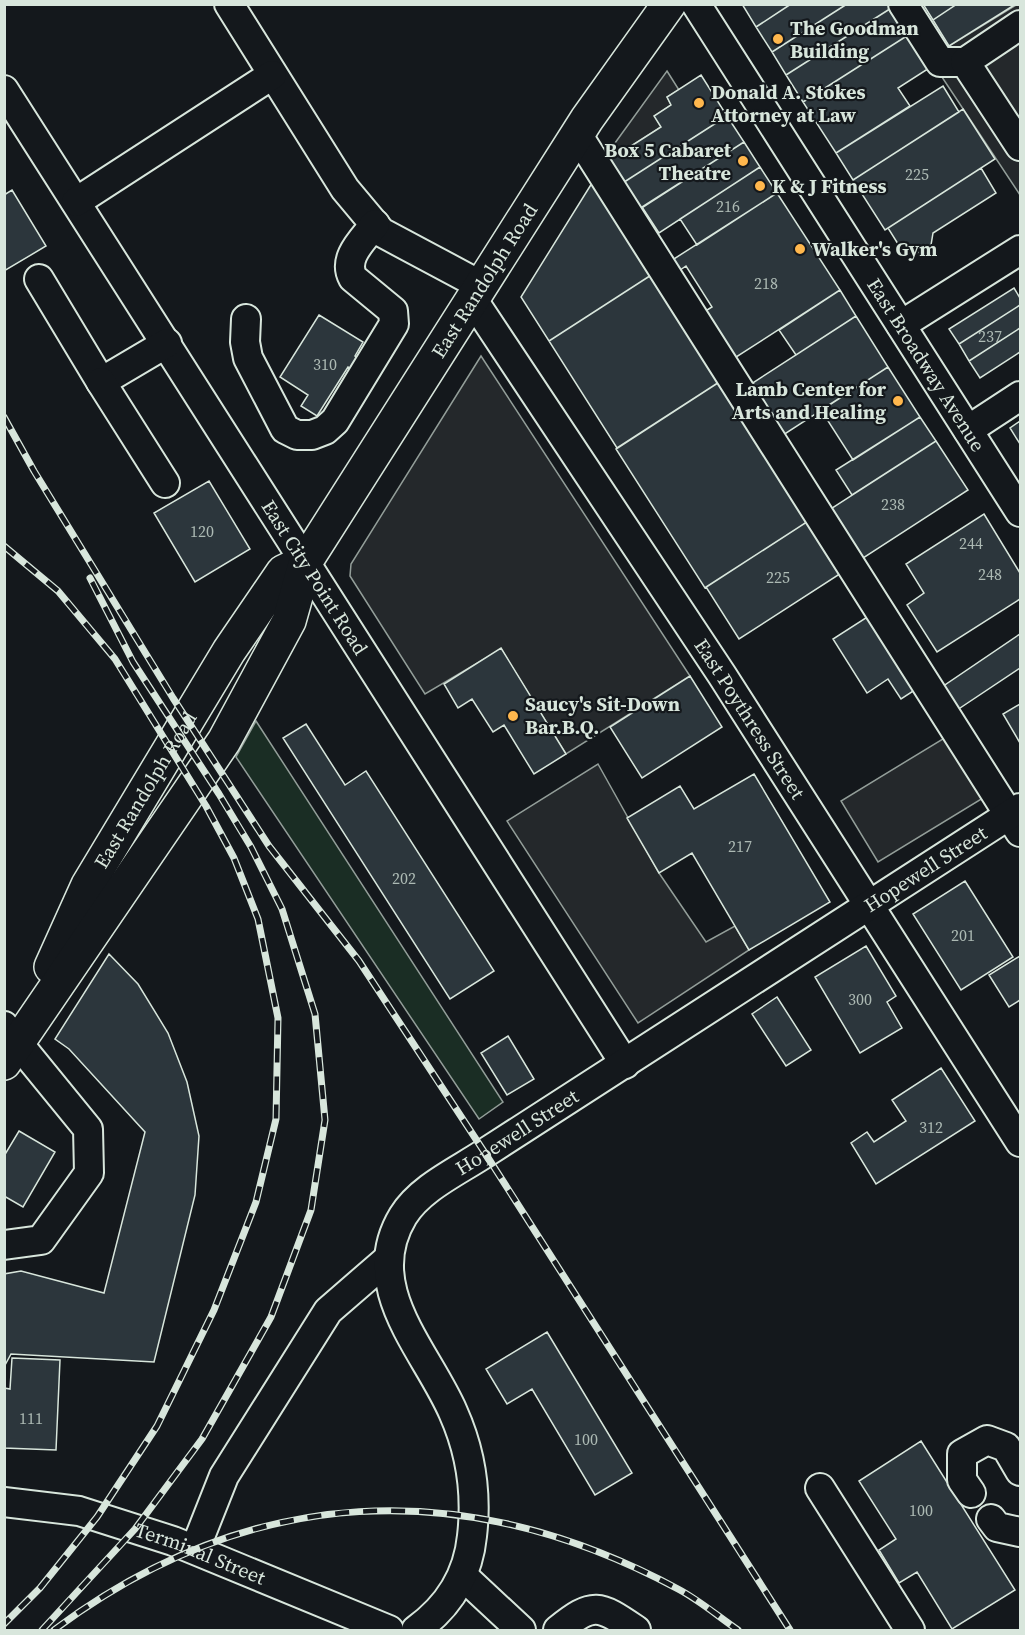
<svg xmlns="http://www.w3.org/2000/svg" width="1025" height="1635" viewBox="0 0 1025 1635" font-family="'Source Serif 4',serif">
	<rect width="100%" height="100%" fill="#14181c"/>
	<!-- green -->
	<path fill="#1a2d24" stroke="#939e99" stroke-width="1.5" d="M256,721L503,1102L479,1119L236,757Z"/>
	<!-- parking -->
	<path fill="#24282b" stroke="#939e99" stroke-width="1.5" d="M1016,5H1020V195L934,65L949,46Z
		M667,71L679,90L667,97L671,105L655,116L661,127L603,164L602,161Z
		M481,356L690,676L566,754L501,649L425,694L350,576L351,564Z
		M951,734L988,795L878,862L841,801Z
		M598,764L659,873L706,942L735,926L749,950L638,1023L507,821Z"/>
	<!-- building -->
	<path fill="#2c363c" stroke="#d8e6dc" stroke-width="1.5" d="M742,4H791L756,27Z
		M791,4H847L772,52L756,27Z
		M847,4L896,5L786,75L772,52Z
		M923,4H957L933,20Z
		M957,4H1016L949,46L933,20Z
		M896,5L913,32L803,102L786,75Z
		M913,32L934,65L898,88L910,106L836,153L803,102Z
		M701,75L727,116L618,186L603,164L661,127L654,116L671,105L667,97Z
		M943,86L959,112L853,180L836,153Z
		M963,109L995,159L885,230L853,180Z
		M727,116L744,142L634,213L618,186Z
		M744,142L760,167L659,233L642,207Z
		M760,167L777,193L697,245L680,219Z
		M981,168L996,193L933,233L931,245L916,254L903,252L888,228Z
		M597,175L659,270L549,341L521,297Z
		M12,190L46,246L4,271V195Z
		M777,193L840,290L730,361L699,315L712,307L686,266L673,275L666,264Z
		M659,270L727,377L617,448L549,341Z
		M1014,288L1020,298V305L959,344L949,329Z
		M840,290L856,316L796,355L779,330Z
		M1020,305V328L969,361L959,344Z
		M319,315L363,342L355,356L364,362L357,372L348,367L317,416L301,406L308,395L280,377Z
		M856,316L888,367L777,439L745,388Z
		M1020,328V352L980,378L969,361Z
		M888,367L920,417L853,460L821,410Z
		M727,377L816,516L705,588L616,449Z
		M920,417L936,441L852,495L836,470Z
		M1020,421V444L1010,428Z
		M936,441L968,490L857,562L826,512Z
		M209,481L250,549L195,582L154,513Z
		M984,514L1020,573V599L937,652L907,605L924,593L906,564Z
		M816,516L849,568L739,639L706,587Z
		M875,612L921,686L901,699L888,679L867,693L833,639Z
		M1020,634V668L954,712L939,689Z
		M501,648L566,754L534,774L504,725L493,732L472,699L458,708L444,684Z
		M690,676L722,727L642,778L610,727Z
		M1020,704V743L1003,714Z
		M306,724L345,785L366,771L494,971L450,999L283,738Z
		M754,774L830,902L749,950L692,853L659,873L627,818L680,786L694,809Z
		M965,881L1013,957L961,990L913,914Z
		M866,946L896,996L887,1002L902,1028L860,1053L815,977Z
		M109,954L138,984L168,1033L187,1082L199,1136L195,1195L154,1362L11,1354L4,1367V1274L21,1271L104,1293L145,1132L69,1049L55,1039Z
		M1020,956V1000L1009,1007L989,975Z
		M777,997L811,1050L786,1066L752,1014Z
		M508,1036L534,1079L507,1095L481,1053Z
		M941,1068L975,1121L876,1184L851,1143L867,1132L874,1142L906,1121L892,1100Z
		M19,1131L55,1152L23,1207L4,1196V1156Z
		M547,1332L632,1473L595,1495L532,1389L507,1404L486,1369Z
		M12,1358L60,1360L56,1450L4,1448V1388L10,1389Z
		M921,1441L1015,1590L952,1629L917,1572L899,1583L879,1550L896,1539L859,1481Z"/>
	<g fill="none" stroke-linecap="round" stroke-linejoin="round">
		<!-- minor casing -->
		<g stroke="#d8e6dc" stroke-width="32">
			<g id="minor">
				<path d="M229,4L345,189L381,232L482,286"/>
				<path id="s1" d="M696,4L1020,512"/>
				<path d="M903,4L940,62H965"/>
				<path d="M1020,25L965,62L1020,146"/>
				<path id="s2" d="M4,90L625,1064"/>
				<path d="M577,134L1020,832"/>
				<path d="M76,202L272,75"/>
				<path d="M39,279L101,382L167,343"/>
				<path id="s3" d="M473,300L722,675L1020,1142"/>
				<path d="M246,319L245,342L248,358L285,429L297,435H312L325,430L335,421L394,324L393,311L353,278C342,258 363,240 375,224"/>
				<path d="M901,325L1020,250"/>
				<path d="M101,382L165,483"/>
				<path d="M968,430L1020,396"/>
				<path d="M4,1026L88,1129L89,1173L41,1240L4,1245"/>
				<path d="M820,1488L910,1630"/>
				<path d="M971,1493L962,1480V1454L987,1440L1006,1447L1020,1471"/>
				<path id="s4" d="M4,1502L79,1511L173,1541L389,1630"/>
				<path d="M991,1519L997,1527L1020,1532"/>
				<path d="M195,1549L224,1476L328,1311L388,1259"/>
				<path d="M463,1576L521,1630"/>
				<path id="s5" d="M416,1630C448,1607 468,1576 472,1536C477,1493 471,1452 453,1412C426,1350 360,1287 403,1216C420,1188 458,1171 485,1153L1020,808"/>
				<path d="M558,1630C594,1601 599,1605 636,1630"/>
			</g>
		</g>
		<!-- highway casing -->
		<g stroke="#d8e6dc" stroke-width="36">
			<g id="highway">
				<path id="s6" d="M51,967L88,885L229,651L283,572L306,561"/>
				<path id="s7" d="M4,1063L224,741L289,621L306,561L587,119L669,4"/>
			</g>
		</g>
		<!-- minor -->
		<use href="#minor" stroke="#14181c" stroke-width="28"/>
		<!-- highway -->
		<use href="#highway" stroke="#14181c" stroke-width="33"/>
		<!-- rail casing -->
		<g stroke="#d8e6dc" stroke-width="7">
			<path id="rail" d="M4,417L34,471L173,698L269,846L359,961L485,1153L790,1630
				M4,546L58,591L115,659L206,806L234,858L258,919L278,1018L276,1119L256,1202L214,1310L157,1426L97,1517L40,1588L4,1624
				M42,1630L135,1529L202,1439L271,1317L311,1210L325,1120L315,1014L282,909L251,847L219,794L133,662L90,578
				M54,1630C250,1484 464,1474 678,1589C699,1600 719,1617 738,1630"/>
		</g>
		<!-- rail -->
		<use href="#rail" stroke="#14181c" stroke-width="4.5" stroke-dasharray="14" stroke-linecap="butt"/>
	</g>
	<!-- markers -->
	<g fill="#ffb74d" stroke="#14181c" stroke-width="2">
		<circle cx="778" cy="39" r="6"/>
		<circle cx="699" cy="103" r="6"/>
		<circle cx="743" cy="161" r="6"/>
		<circle cx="760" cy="186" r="6"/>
		<circle cx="800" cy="249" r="6"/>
		<circle cx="898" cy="401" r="6"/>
		<circle cx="513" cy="716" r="6"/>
	</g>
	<g text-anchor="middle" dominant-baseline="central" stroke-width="4.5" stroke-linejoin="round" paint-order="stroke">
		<!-- number labels -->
		<g font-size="16" fill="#adbab4">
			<text x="917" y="174">225</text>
			<text x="728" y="206">216</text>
			<text x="766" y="283">218</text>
			<text x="990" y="336">237</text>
			<text x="325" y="364">310</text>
			<text x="893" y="504">238</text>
			<text x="202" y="531">120</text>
			<text x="971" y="543">244</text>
			<text x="990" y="574">248</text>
			<text x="778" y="577">225</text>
			<text x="740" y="846">217</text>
			<text x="404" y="878">202</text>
			<text x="963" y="935">201</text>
			<text x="860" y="999">300</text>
			<text x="931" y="1127">312</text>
			<text x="31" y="1418">111</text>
			<text x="586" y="1439">100</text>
			<text x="921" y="1510">100</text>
		</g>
		<!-- poi labels -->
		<g font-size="20" font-weight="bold" fill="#d8e6dc" stroke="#14181c" text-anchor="start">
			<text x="790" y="28">The Goodman<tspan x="790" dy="23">Building</tspan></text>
			<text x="711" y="92">Donald A. Stokes<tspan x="711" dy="23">Attorney at Law</tspan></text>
			<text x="731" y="150" text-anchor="end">Box 5 Cabaret<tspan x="731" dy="23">Theatre</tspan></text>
			<text x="772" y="186">K &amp; J Fitness</text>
			<text x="812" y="249">Walker's Gym</text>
			<text x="886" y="389" text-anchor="end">Lamb Center for<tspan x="886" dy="23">Arts and Healing</tspan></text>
			<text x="525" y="704">Saucy's Sit-Down<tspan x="525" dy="23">Bar.B.Q.</tspan></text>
		</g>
		<!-- street labels -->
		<g font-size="20" fill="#d8e6dc" stroke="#14181c">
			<text stroke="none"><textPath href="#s7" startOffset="921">East Randolph Road</textPath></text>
			<text stroke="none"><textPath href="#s1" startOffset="428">East Broadway Avenue</textPath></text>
			<text stroke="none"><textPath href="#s2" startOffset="578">East City Point Road</textPath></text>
			<text stroke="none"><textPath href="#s3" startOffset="502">East Poythress Street</textPath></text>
			<text stroke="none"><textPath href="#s6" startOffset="201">East Randolph Road</textPath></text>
			<text stroke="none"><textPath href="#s5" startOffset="1082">Hopewell Street</textPath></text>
			<text stroke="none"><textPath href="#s5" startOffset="596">Hopewell Street</textPath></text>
			<text stroke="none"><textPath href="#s4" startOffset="204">Terminal Street</textPath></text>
		</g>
	</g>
	<!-- border -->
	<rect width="1025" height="1635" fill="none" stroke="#d8e6dc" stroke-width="12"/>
</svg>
